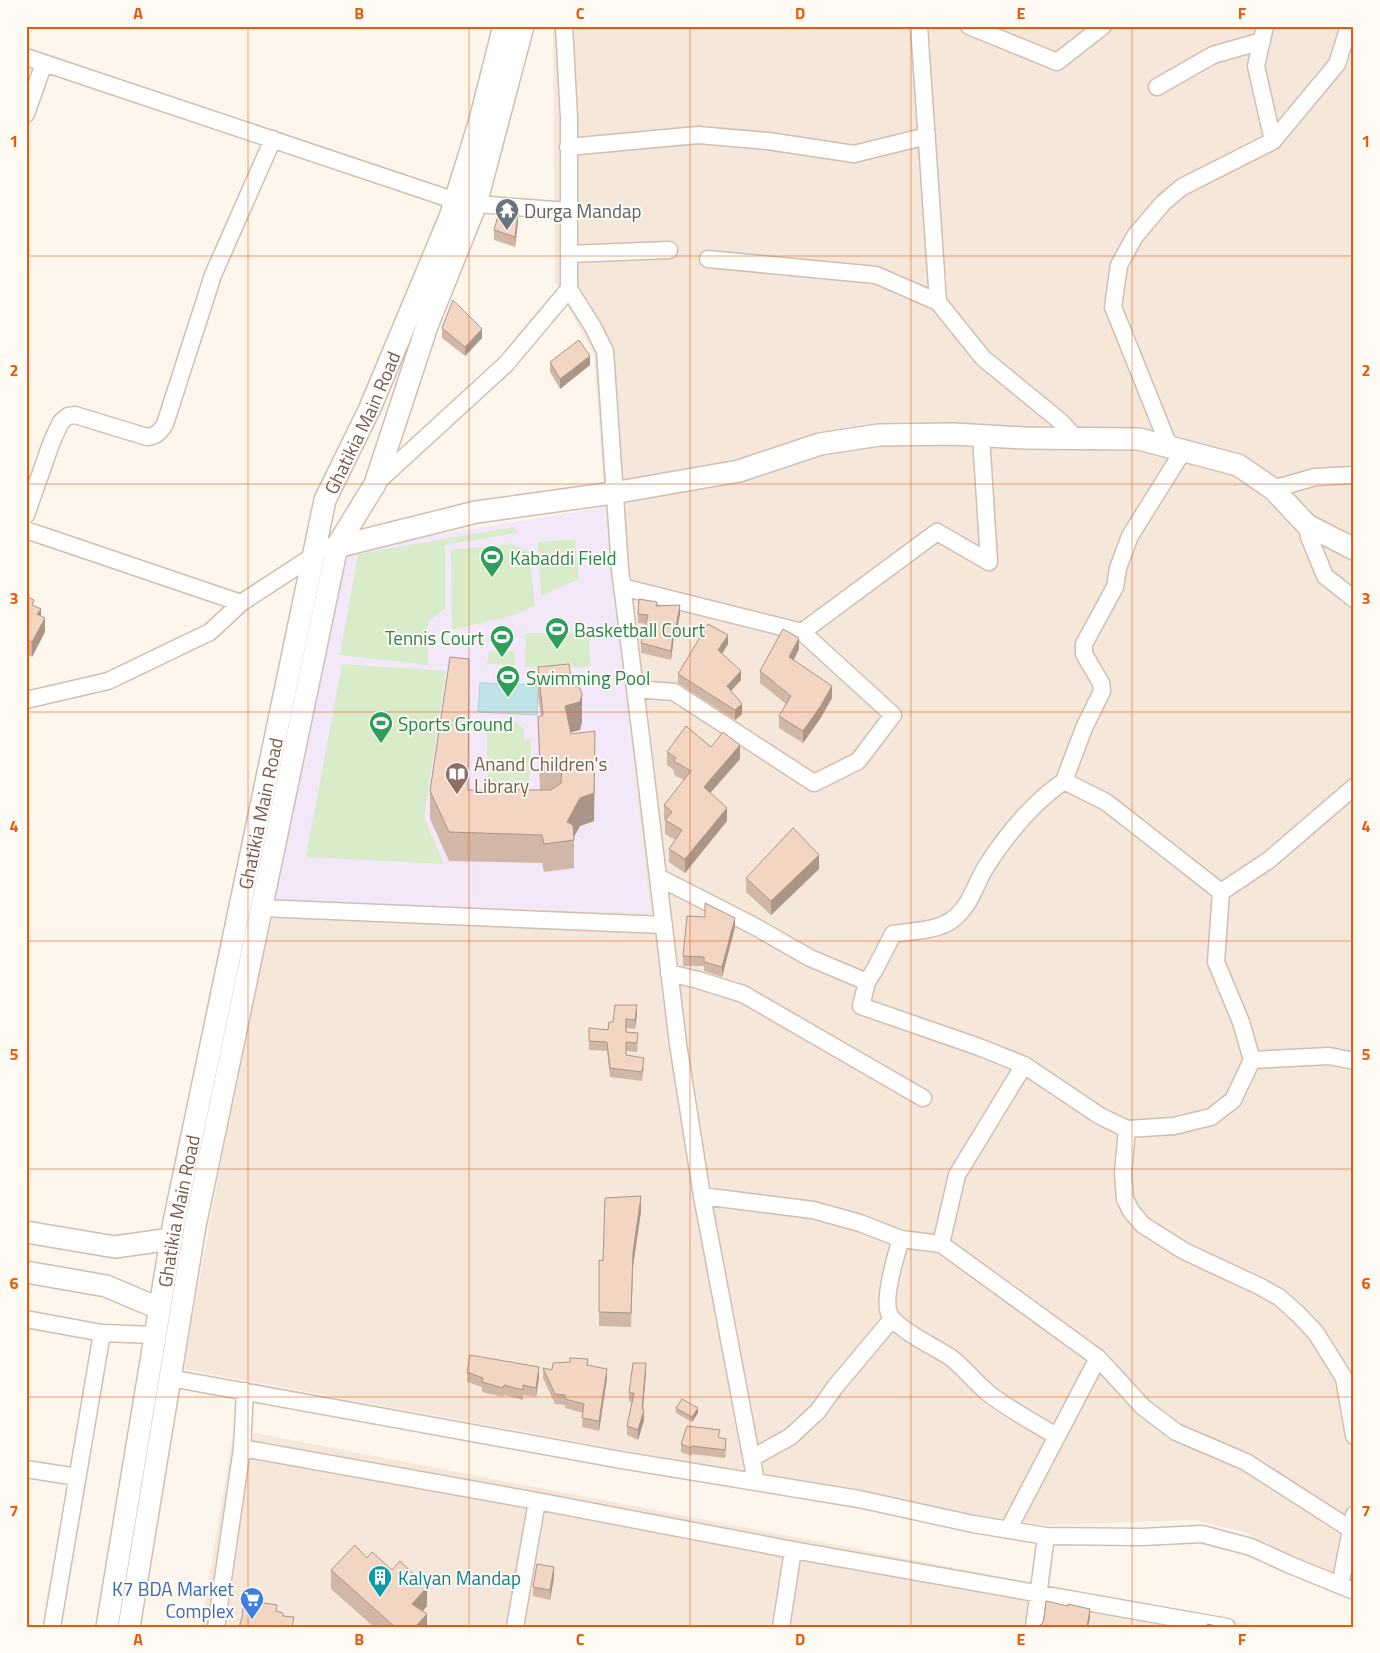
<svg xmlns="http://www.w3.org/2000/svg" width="1380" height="1653" viewBox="0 0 1380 1653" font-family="'Titillium Web',sans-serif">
	<rect width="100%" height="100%" fill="#fdf6ec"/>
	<!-- residential -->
	<path fill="#f5e8da" d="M553,26H1354V1584L1335,1579L1247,1533L1194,1520L1045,1525L995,1519L183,1369L269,901L650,913L605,507L594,355L555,282Z
		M234,1429L1262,1627H201Z"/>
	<!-- education -->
	<path fill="#f3e8fa" d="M605,507L650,913L270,901L343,550Z"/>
	<!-- green -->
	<path fill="#d8ecc9" d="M515,527L517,533L445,545V609L428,621V665L340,655L358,554Z
		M575,539L579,579L541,596L538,542Z
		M511,544L529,551L535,606L511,616L452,630L451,550Z
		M526,633H589L590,667H525Z
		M489,651H515V665L487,664Z
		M342,664L446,671L424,817L444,864L306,857Z
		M508,720L517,723L524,729V739H531L529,793L488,794L487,725L497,726L499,722Z"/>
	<!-- water -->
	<path fill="#bfe3e8" stroke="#a5d3da" d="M480,683L538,685L537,715L478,712Z"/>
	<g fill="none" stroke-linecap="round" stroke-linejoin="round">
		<!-- minor casing -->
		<g stroke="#d1beb0" stroke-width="19">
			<path id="minor" d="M564,26L569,118V289L593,327L605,351L620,569L644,761L678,1044L702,1196L756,1482
				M919,26L938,302L983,358L1060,421L1075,437
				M969,26L1057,62L1103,26
				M1265,26L1256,66L1273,141L1337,64L1349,26
				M26,57L456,201L476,204L569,211
				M1157,87L1213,55L1262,41
				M26,114L44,63
				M568,147L698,135L768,141L854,154L927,136
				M569,254L669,250
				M708,259L876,275L938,302
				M1169,446L1113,307L1119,265L1135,236L1163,203L1182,187L1273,141
				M375,484L506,364L569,289
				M1273,489L1315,477L1354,475
				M26,515L52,441L61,422L68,416L75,415L147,437C156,436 160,432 165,424L213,275L273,139
				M1307,525L1309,537L1325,576L1354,599
				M26,530L241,603
				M622,587L802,632L937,532L989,562L981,436
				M635,689L674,692L814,783L858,761L893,715L802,632
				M26,700L108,681L210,632L241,603L313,556
				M1064,781L1084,728L1102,691L1101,683L1084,654V644L1115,587L1118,568L1130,536L1183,451
				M658,877L754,926L810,958L867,982L875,969L893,934C911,931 937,931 952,920C971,906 975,884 987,865C1007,834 1034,802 1064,781L1106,802L1221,892L1269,860L1354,787
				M261,908L664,925
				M669,973L698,980L743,994L923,1098
				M867,982L861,1006L979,1047L1024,1065L1100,1116L1127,1129L1174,1126L1211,1117L1233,1100L1252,1060L1241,1022L1216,962L1221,892
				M1252,1060L1329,1056L1354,1061
				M1127,1129L1123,1173L1125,1199L1131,1211L1143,1225L1184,1251L1259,1286L1279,1297L1298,1314L1316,1333L1344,1378L1354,1436
				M702,1196L813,1210L860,1223L901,1239L941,1244
				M901,1239C896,1255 883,1298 889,1313C894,1328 935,1347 950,1357C965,1368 976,1384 992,1396C1012,1411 1035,1423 1056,1436
				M26,1319L102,1333
				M1098,1358L1143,1407L1176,1432L1246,1462L1352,1530
				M170,1378L621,1460L859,1499L973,1524L1046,1536L1142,1537L1202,1534L1251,1547L1288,1564L1354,1591
				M245,1391L242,1448L537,1501L515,1627
				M752,1458L790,1437L818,1411L835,1387L892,1319
				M26,1469L77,1477
				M537,1501L793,1550L1227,1627
				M1008,1530L1098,1358L941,1244L957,1175L1024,1065
				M1340,1585L1354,1515
				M52,1627L102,1333L155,1335
				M216,1627L242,1448
				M781,1627L793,1550
				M1034,1627L1046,1536"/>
		</g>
		<!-- tertiary casing -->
		<g stroke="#d1beb0" stroke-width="24">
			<g id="tertiary">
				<path d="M332,548L476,512L613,493L739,471L820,444L879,435L954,434L1024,438L1139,439L1238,465L1273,489L1307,525L1354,549"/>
				<path d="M26,1232L115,1247L171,1239"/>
				<path d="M26,1272L106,1286L158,1308"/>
				<path id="s1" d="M107,1627L174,1222L325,500L370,408L450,217L480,120L504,26"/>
				<path d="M129,1627L195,1226L337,546L375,484L427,326L476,204L523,26"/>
			</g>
		</g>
		<!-- minor -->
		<use href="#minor" stroke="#fff" stroke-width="16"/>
		<!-- tertiary -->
		<use href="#tertiary" stroke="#fff" stroke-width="21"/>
	</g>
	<!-- wall -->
	<path fill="#d1b7a8" d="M518,222L515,247L494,240V230Z
		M442,328L482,338L465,356L442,338Z
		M550,362L590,365L560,389L550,372Z
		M26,596L41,616L45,632L32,657L26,653Z
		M657,606L680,614L676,636H674L671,660L641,653V643L646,624L638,623V614Z
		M728,644L722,654L741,680L731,691L742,714L735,720L678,683V674Z
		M799,649L794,660L832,698L820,719L803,743L779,728V716L786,704L760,683V671Z
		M538,667L572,685L582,722L580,730L571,732V734L595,759L594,821L580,826L574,837V868L544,872L542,863L449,861L430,819V791L468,790H540L538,717L541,716L538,695Z
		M711,747L740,759L710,793L727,821L685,873L669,862V849L675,840L665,834V820L664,819V805L684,780L674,775V770L667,765V752Z
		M819,869L771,915L746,892V878Z
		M735,927L722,977L704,971V966H683V956Z
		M637,1014L635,1029L626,1028V1032L638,1042L637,1052L626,1051V1055L644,1067L642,1081L610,1077L607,1051L589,1050V1028L608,1030L613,1022Z
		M641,1211L633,1267L631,1327L599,1326V1260L603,1261Z
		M588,1365L607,1378L599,1431L582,1427L583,1413L565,1408V1405L555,1404L543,1378V1368L552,1370Z
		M467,1372L539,1377L536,1397L523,1395V1400L504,1395L503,1397L482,1392V1387L467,1382Z
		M646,1373L643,1410L644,1420L638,1440L627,1435V1426L632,1402H629V1393Z
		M676,1408L698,1413L692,1422L676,1413Z
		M720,1438L726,1447L725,1458L692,1454L691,1456L681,1452V1444Z
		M367,1558L427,1606L423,1611L427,1627H374L331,1589V1570Z
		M554,1577L550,1600L533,1596V1587Z"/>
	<!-- shaded-wall -->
	<path fill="#aa9588" d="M518,213V222L515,247V237Z
		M482,329V338L465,356V347Z
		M590,356V365L560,389V379Z
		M680,605V614L676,636V627Z
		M41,609V623L37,614Z
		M45,618V632L32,657V642Z
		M674,626V636L671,660V651Z
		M728,635V644L718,660V650Z
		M799,638V649L789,668V657Z
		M741,671V680L727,695V686Z
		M832,686V698L820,719L803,743V731Z
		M582,694V722L580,730L565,734V706Z
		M742,704V714L735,720V710Z
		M595,731L594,821L580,826L572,840L567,822Z
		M740,745V759L704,800V787Z
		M727,808V821L685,873V859Z
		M819,855V869L771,915V901Z
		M735,918V927L722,977V967Z
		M637,1005V1014L635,1029V1020Z
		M641,1196V1211L633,1267L631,1327L633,1253Z
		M646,1363V1373L642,1417L644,1410V1420L638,1440V1430L642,1409Z
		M539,1367V1377L536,1397V1388Z
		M607,1369V1378L599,1431V1421Z
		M698,1408V1413L692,1422V1417Z
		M554,1567V1577L550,1600V1590Z
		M427,1587V1606L412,1623V1604Z
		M1090,1609V1618L1088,1627H1087Z
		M427,1614V1627H415Z"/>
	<!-- building -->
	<path fill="#f3d5c3" stroke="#aa9588" d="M500,209L518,213L515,237L494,230Z
		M453,300L482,329L465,347L442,328Z
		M579,340L590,356L560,379L550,362Z
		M26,596L34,600L32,605L41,609L37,614L45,618L32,642L26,639Z
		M639,599L657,602L656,606L680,605L676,627L674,626L671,651L641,643L648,615L638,614Z
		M708,624L728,635L718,650L741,671L727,686L742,704L735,710L678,674Z
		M783,629L799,638L789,657L832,686L820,707L803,731L779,716L791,696L760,671Z
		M450,657L469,659L468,790H551L561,783L562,765L540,763L538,717L543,715L538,667L569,664L572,685L579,687L582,694L580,702L565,706L571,734L595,731L594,793L580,798L567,822L573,825L574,840L544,844L542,835L449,832L430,791Z
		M686,726L711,747L723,732L740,745L704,787L727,808L685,859L669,849L682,830L665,820L672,812L664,805L691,771L674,761L676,758L667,752Z
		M793,828L819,855L771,901L746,878Z
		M705,903L735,918L722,967L704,962V957L683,956L687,916L705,917Z
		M615,1005H637L635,1020L626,1019V1032L638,1033L637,1043L626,1042V1055L644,1058L642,1072L610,1068L607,1042L589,1041V1028L608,1030L609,1022H613Z
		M641,1196L633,1253L631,1313L599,1312V1260L603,1261L605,1198Z
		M470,1355L539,1367L536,1388L523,1385V1390L504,1385L503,1388L482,1382L483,1378L467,1372Z
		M570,1358L588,1359L587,1365L607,1369L599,1421L582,1418L584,1404L565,1399V1395L555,1394L543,1368L552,1370L553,1363L570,1362Z
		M633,1363H646L642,1409L644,1410L638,1430L627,1426L634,1393H629Z
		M682,1399L698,1408L692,1417L676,1408Z
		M687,1426L720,1430L718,1437L726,1439L725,1450L692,1446L691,1448L681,1444Z
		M355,1545L367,1558L372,1552L392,1570L400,1561L427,1587L412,1604L427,1614L415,1627H395L331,1570Z
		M537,1564L554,1567L550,1590L533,1587Z
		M244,1600L277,1605L276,1611L283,1613V1616L294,1617L292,1627H239L242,1618Z
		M1046,1601L1068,1606V1604L1090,1609L1087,1627H1036L1042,1624L1044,1619Z
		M1207,1624L1222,1627H1207Z"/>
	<!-- grid -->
	<path fill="none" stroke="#e8590c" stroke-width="1" stroke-opacity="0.55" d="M248,26V1627M469,26V1627M690,26V1627M911,26V1627M1132,26V1627M26,256H1354M26,484H1354M26,712H1354M26,941H1354M26,1169H1354M26,1397H1354"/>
	<!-- icons -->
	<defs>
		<g id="temple-pin" transform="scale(1.25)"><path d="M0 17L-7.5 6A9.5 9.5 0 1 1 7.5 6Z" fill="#6b7280" stroke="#fffaf3"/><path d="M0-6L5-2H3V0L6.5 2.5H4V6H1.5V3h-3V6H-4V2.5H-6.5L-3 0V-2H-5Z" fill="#fff"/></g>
		<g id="stadium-pin" transform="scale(1.25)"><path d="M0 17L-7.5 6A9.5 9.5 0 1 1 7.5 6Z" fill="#2e9e5b" stroke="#fffaf3"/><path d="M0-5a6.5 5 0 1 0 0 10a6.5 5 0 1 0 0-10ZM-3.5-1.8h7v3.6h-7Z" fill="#fff"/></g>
		<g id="library-pin" transform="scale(1.25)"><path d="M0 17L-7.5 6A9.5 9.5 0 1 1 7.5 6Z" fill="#8d6e63" stroke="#fffaf3"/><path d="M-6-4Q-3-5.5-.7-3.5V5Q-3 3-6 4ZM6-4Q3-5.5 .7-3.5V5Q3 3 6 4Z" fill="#fff"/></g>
		<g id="building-pin" transform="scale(1.25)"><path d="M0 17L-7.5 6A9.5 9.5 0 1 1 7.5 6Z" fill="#0f9aa8" stroke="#fffaf3"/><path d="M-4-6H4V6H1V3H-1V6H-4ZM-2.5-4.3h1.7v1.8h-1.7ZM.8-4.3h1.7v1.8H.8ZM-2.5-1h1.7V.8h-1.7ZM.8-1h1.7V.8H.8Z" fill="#fff"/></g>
		<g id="supermarket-pin" transform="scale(1.25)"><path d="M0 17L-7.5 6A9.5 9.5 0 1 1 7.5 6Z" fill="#3f7fe0" stroke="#fffaf3"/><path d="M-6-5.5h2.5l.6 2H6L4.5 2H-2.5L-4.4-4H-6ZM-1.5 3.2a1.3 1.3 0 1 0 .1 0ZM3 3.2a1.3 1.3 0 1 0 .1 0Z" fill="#fff"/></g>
	</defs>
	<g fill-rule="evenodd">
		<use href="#temple-pin" x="507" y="210"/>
		<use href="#stadium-pin" x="492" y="557"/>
		<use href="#stadium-pin" x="557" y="629"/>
		<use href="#stadium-pin" x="502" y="637"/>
		<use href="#stadium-pin" x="508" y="677"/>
		<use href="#stadium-pin" x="381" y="723"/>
		<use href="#library-pin" x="457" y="774"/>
		<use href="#building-pin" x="380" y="1577"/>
		<use href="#supermarket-pin" x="252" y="1599"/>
	</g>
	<g text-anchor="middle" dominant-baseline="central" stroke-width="4" stroke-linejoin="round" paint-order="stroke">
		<!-- worship labels -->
		<g font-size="19" fill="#5b616d" stroke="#fffaf3" text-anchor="start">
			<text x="524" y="210">Durga Mandap</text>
		</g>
		<!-- street labels -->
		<g font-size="19" fill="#7a5c4d" stroke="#fffaf3">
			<text stroke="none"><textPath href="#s1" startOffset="1234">Ghatikia Main Road</textPath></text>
			<text stroke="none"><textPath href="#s1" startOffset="828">Ghatikia Main Road</textPath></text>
			<text stroke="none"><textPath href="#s1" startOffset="422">Ghatikia Main Road</textPath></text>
		</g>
		<!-- leisure labels -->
		<g font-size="19" fill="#27864d" stroke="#fffaf3" text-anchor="start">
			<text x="510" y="557">Kabaddi Field</text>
			<text x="574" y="629">Basketball Court</text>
			<text x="484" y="637" text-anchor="end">Tennis Court</text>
			<text x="526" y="677">Swimming Pool</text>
			<text x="398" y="723">Sports Ground</text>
		</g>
		<!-- education labels -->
		<g font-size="19" fill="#785e54" stroke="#fffaf3" text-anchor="start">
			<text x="474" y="763">Anand Children's<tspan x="474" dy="22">Library</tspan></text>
		</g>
		<!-- culture labels -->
		<g font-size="19" fill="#0d838f" stroke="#fffaf3" text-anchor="start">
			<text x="398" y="1577">Kalyan Mandap</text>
		</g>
		<!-- shop labels -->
		<g font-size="19" fill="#366cbe" stroke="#fffaf3" text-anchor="end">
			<text x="234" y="1588">K7 BDA Market<tspan x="234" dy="22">Complex</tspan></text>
		</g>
	</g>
	<!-- border -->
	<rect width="1380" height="1653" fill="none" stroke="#fffaf3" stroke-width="55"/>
	<rect x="28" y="28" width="1324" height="1598" fill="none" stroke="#e8590c" stroke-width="2"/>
	<g font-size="16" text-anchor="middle" font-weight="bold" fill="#e8590c">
		<text x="138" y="19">A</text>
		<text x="359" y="19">B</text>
		<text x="580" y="19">C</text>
		<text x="800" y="19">D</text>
		<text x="1021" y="19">E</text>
		<text x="1242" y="19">F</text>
		<text x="14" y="147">1</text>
		<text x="1366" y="147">1</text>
		<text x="14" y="376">2</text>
		<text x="1366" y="376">2</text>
		<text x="14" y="604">3</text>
		<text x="1366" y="604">3</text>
		<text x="14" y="832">4</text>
		<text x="1366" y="832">4</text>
		<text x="14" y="1060">5</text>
		<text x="1366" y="1060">5</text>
		<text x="14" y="1289">6</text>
		<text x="1366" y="1289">6</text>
		<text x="14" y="1517">7</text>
		<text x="1366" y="1517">7</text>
		<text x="138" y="1645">A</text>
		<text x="359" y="1645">B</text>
		<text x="580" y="1645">C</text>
		<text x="800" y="1645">D</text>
		<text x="1021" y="1645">E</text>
		<text x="1242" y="1645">F</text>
	</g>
</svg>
